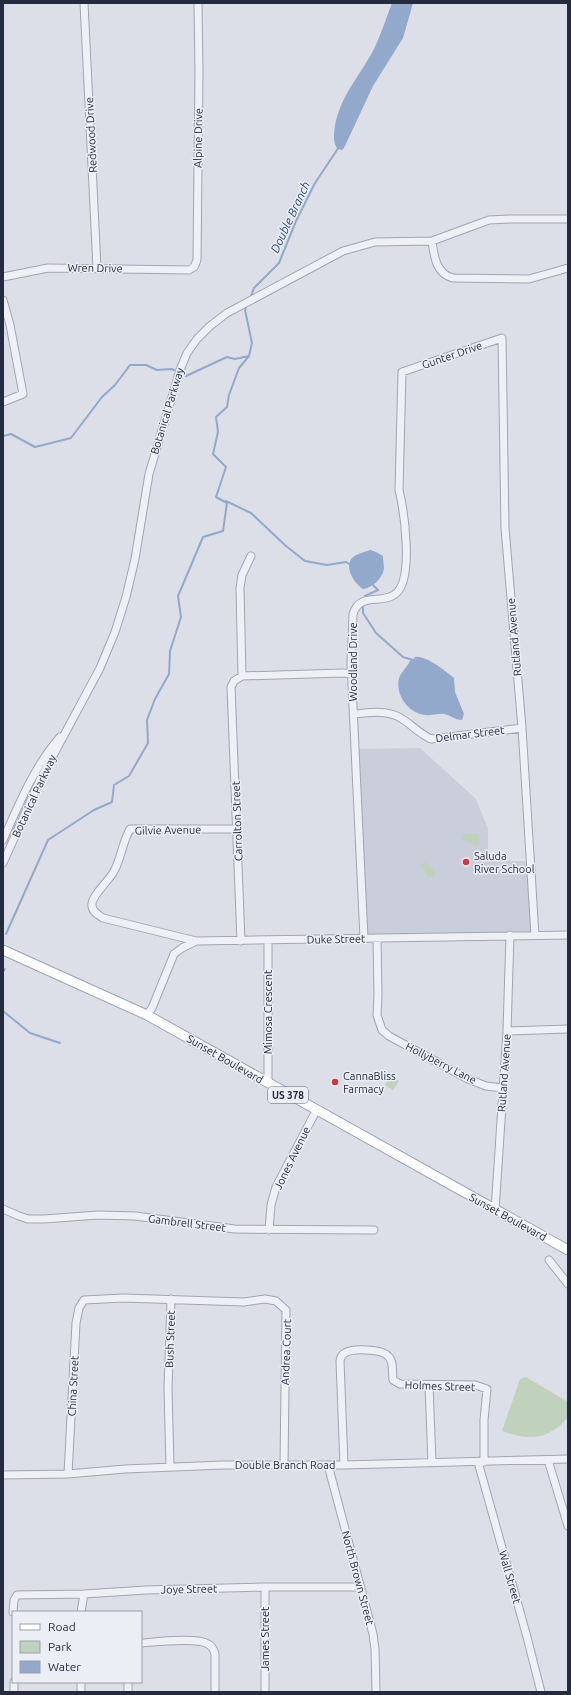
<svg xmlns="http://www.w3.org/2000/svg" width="571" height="1695" viewBox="0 0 571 1695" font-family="Ubuntu,sans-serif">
	<rect width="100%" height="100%" fill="#dcdfe8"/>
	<!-- built -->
	<path fill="#c9ceda" d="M420,748L476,799L488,829V861H530L535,935L364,938L355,749Z"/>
	<!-- green -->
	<path fill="#c0d2bc" d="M477,833L481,838L478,846L462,840V834Z
		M426,862L435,872V877H427L422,867V863Z
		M391,1076L399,1081L393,1090L385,1085Z
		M526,1377L568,1402V1417C549,1440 529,1441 502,1431L520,1379Z"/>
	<!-- water -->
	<path fill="#92a9cc" d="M392,3H413L403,38L373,86L344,148L342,150L338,149C334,145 334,140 334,135C336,100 359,78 374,49C381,34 386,19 392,3Z
		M370,550L376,552L383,556C383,560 384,565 384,569C382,579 372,588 363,589C354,583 344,568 352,558C356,554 365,552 370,550Z
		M415,657C426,655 445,671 454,678L455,692L464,714L462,720C455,720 450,715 444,714C438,713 431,716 425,715C408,713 395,695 399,678C402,671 408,666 411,659L413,660Z"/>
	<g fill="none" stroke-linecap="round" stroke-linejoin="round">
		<!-- stream -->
		<path stroke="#92a9cc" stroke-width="2" d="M250,299L254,288L279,263L296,221L315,183L339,147
			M184,375L186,376L227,357L235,359L249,356
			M3,436L11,434L35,447L71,438L102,397L115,385L130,365H146L157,370L171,369L174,370
			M216,497L226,467L213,454L218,432L216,417L227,407L229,395L239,368L249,356L252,343L245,310L247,304
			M226,501L251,513L286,546L305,561L327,565L346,562L351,565
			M365,596L378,590L372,584
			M363,607V613L376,633L403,657L413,660
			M6,934L48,840L94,810L112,802L114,785L129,776L148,743L147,720L155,699L169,674L170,651L181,617L178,596L203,537L223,531L227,503L216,497
			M3,972L5,969
			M3,1011L30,1033L60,1043"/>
		<!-- minor casing -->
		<g stroke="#a1a5b2" stroke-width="9">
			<path id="minor" d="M84,3L97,268
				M432,241C434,256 436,274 453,278L529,279L568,268
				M3,277L48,268L189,270L194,267L197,260L199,71L198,3
				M3,300L10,325L23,394L3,402
				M242,676L240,588L242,575L251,556
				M354,714C368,713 384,710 397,716C408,721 418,733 431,739L522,728
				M3,840C19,804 34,767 60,737
				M3,863L40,780L100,668L115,632L126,597L135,559L149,474L180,370L187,353L197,339L210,326L227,313L343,251L375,242L432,241L489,220L510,219H568
				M364,938L351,664L353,614C360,592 380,604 394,595C415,582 404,511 399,490L402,372L502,338L505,528L522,728L535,935
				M377,938L378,995L377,1015L382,1030L389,1036L468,1079L486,1086L503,1088
				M196,941L103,918C98,915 91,911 92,904C92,896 108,881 113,873C121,860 122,843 130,829H237
				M241,941L231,687L234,681L242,676L343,673L351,674
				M147,1015L152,1008L174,954L182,948L196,941L568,935
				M507,1031L568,1029
				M268,1083V940
				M3,1209L19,1216L28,1219H44L98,1215L135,1216L235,1229L374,1230
				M495,1210L507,1031L510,935
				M269,1230L271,1205L276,1187L316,1111
				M549,1260L568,1284
				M429,1385L432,1463
				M548,1460L568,1526
				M478,1462L527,1637L541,1692
				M328,1465L373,1634L375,1649L376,1692
				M344,1465L340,1361C341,1357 341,1355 345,1353C352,1348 382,1349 388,1356C394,1361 392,1373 393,1380L400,1384L475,1385L487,1389L484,1420V1462
				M170,1467L168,1389L171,1299
				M68,1474L76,1323L79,1308L84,1300L123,1298L244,1302L265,1299L276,1301L286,1310L284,1465
				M3,1475L68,1474L125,1469L223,1465H344L568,1459
				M13,1612L14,1600L17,1595L84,1594L146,1590L265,1587H361
				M81,1612L84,1594
				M141,1643C155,1642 197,1637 208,1644C212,1646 214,1650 215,1654V1692
				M14,1682V1692
				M81,1682V1692
				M128,1692V1682
				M265,1692V1587"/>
		</g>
		<!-- major casing -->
		<g stroke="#9aa2b5" stroke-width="11">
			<path id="major" d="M3,950L147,1015L568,1250"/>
		</g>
		<!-- minor -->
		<use href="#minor" stroke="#eff0f6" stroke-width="7"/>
		<!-- major -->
		<use href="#major" stroke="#fff" stroke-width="9"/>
	</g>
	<!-- markers -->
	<g fill="#dc323c" stroke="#ebeef5" stroke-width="1.5">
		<circle cx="466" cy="862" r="4"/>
		<circle cx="335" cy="1082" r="4"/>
	</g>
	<g text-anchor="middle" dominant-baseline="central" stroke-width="3" stroke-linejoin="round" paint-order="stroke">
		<!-- shield labels -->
		<rect fill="#ebeef5" stroke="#606676" stroke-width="1" x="268" y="1087" width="40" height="16" rx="3"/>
		<g font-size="10" font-weight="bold" fill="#242b3f">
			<text x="288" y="1095">US 378</text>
		</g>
		<!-- street labels -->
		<g font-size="11" fill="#242b3f" stroke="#ebeef5">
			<text transform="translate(91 135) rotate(-93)">Redwood Drive</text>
			<text transform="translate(198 138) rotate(-89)">Alpine Drive</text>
			<text transform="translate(95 268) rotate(1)">Wren Drive</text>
			<text transform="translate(452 355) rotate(-19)">Gunter Drive</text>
			<text transform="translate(167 411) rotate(-73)">Botanical Parkway</text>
			<text transform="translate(514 637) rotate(-95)">Rutland Avenue</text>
			<text transform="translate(353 662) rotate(-90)">Woodland Drive</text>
			<text transform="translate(470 734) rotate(-7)">Delmar Street</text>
			<text transform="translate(34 796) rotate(-65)">Botanical Parkway</text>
			<text transform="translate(237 821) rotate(-92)">Carrolton Street</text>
			<text transform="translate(168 830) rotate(-1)">Gilvie Avenue</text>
			<text transform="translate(336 939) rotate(-1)">Duke Street</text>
			<text transform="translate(268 1012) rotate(-90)">Mimosa Crescent</text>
			<text transform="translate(225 1059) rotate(30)">Sunset Boulevard</text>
			<text transform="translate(441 1063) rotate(27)">Hollyberry Lane</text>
			<text transform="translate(504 1073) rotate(-86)">Rutland Avenue</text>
			<text transform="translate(292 1158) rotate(-64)">Jones Avenue</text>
			<text transform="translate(508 1217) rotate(29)">Sunset Boulevard</text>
			<text transform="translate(187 1223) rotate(7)">Gambrell Street</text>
			<text transform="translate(170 1339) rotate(-88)">Bush Street</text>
			<text transform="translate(286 1352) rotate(-88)">Andrea Court</text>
			<text transform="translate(73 1386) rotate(-87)">China Street</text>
			<text transform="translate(440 1386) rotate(2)">Holmes Street</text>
			<text x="285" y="1465">Double Branch Road</text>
			<text transform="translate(510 1577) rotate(74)">Wall Street</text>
			<text transform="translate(358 1578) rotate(75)">North Brown Street</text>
			<text transform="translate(189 1589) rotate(-1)">Joye Street</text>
			<text transform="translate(265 1639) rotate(-90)">James Street</text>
		</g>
		<!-- poi labels -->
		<g font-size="11" fill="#242b3f" stroke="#ebeef5" text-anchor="start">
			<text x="474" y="856">Saluda<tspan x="474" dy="13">River School</tspan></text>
			<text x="343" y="1076">CannaBliss<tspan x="343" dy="13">Farmacy</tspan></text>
		</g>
		<!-- water labels -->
		<g font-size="12" font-style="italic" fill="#2a4677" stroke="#ebeef5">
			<text transform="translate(290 217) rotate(-65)">Double Branch</text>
		</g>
	</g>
	<!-- border -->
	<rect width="571" height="1695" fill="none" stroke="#242b3f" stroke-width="8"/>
	<!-- legend -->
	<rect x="12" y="1611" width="130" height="72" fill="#ebeef5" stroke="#9ba0ac"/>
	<rect x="20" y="1624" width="20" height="6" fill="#ffffff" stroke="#9ba0ac"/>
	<text x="48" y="1631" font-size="12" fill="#242b3f">Road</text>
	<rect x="20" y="1641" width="20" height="12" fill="#c0d2bc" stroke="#9ba0ac"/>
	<text x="48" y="1651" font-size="12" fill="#242b3f">Park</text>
	<rect x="20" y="1661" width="20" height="12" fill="#92a9cc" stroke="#9ba0ac"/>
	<text x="48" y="1671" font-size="12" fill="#242b3f">Water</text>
</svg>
